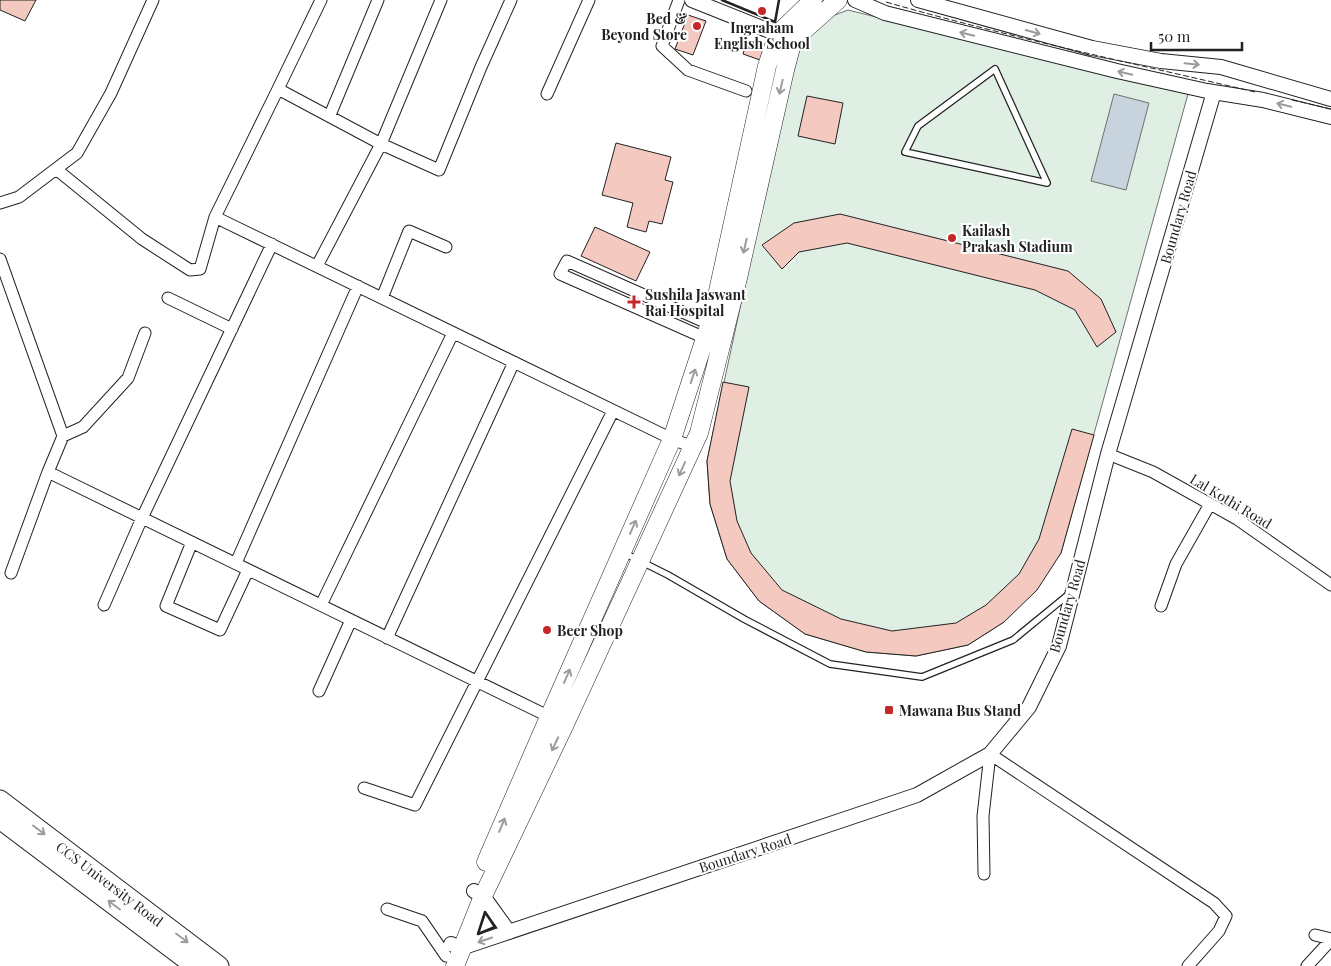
<svg xmlns="http://www.w3.org/2000/svg" width="1331" height="966" viewBox="0 0 1331 966" font-family="'Playfair Display',serif">
	<rect width="100%" height="100%" fill="#fff"/>
	<!-- green -->
	<path fill="#e0efe3" stroke="#6f6f6f" d="M848,10L1188,94L1061,553L1004,622L968,645L916,656L866,652L805,634L759,601L727,559L710,504L707,461L796,49L814,23Z"/>
	<!-- water -->
	<path fill="#c7d3dd" stroke="#6f6f6f" d="M1114,94L1149,103L1126,190L1091,181Z"/>
	<!-- building -->
	<path fill="#f3c9c0" stroke="#222" d="M0,0H36L25,21L0,10Z
		M688,15L706,21L693,55L675,49Z
		M747,41L764,47L760,60L743,54Z
		M807,96L843,103L835,144L798,136Z
		M616,143L671,157L665,180L673,182L662,224L649,221L646,232L627,227L633,203L602,195Z
		M840,214L1068,271L1101,299L1116,332L1097,347L1075,310L1035,290L847,243L799,252L782,269L762,245L794,223Z
		M595,227L650,252L636,281L581,256Z
		M723,382L749,387L730,481L737,521L751,553L782,590L841,619L892,631L956,623L986,605L1019,574L1039,539L1072,429L1094,435L1061,553L1037,590L1004,622L968,645L916,656L866,652L805,634L759,601L727,559L710,504L707,461Z"/>
	<g fill="none" stroke-linecap="round" stroke-linejoin="round">
		<!-- service casing -->
		<g stroke="#222" stroke-width="8">
			<path id="service" d="M995,69L1047,183L905,152L918,126Z
				M624,553L668,575L744,619L830,664L922,677L1013,640L1069,594"/>
		</g>
		<!-- minor casing -->
		<g stroke="#222" stroke-width="13">
			<path id="minor" d="M321,0L278,89L381,144L439,170L481,67L511,0
				M679,0L662,46L688,70L746,91
				M547,94L589,0
				M330,115L378,0
				M56,169L142,239L190,270L200,269L215,217L278,89
				M0,203L19,197L77,153L111,93L153,0
				M215,217L672,439L693,447
				M0,259L63,436L48,472L554,719
				M317,266L381,144L441,0
				M168,298L232,329
				M382,298L409,231L446,247
				M705,338L560,274L567,261L714,326
				M63,436L83,427L128,378L145,333
				M1108,454L1153,472L1237,519L1331,585
				M192,542L166,606L220,630L248,570
				M236,563L358,286
				M11,573L48,472
				M104,605L142,518L272,244
				M321,605L453,333
				M1161,606L1176,564L1210,504
				M387,638L514,362
				M319,691L351,620
				M364,788L415,805L613,411
				M984,874L983,816L990,754L1214,903L1226,916L1219,931L1188,966
				M387,909L422,921L446,956
				M1315,935L1331,939
				M1307,966L1331,940"/>
		</g>
		<!-- tertiary casing -->
		<g stroke="#222" stroke-width="16">
			<path id="tertiary" d="M692,0L787,38
				M855,0L885,13L1117,71L1207,91L1263,100L1331,117
				M918,0L1092,48L1161,61L1221,67L1331,99
				M474,891L483,896L509,932
				M451,944L461,948L917,795L990,754L1029,707L1059,646L1108,454L1214,92"/>
		</g>
		<!-- primary casing -->
		<g stroke="#222" stroke-width="19">
			<path id="primary" d="M486,862L549,717L672,439L713,314L767,66L778,34L813,0
				M455,966L483,896L565,724L699,433L738,278L785,70L793,40L838,0"/>
		</g>
		<!-- trunk casing -->
		<g stroke="#222" stroke-width="21">
			<g id="trunk">
				<path id="s1" d="M0,800L219,966"/>
				<path d="M0,819L195,966"/>
			</g>
		</g>
		<!-- service -->
		<use href="#service" stroke="#fff" stroke-width="5.5"/>
		<!-- minor -->
		<use href="#minor" stroke="#fff" stroke-width="11"/>
		<!-- tertiary -->
		<use href="#tertiary" stroke="#fff" stroke-width="14"/>
		<!-- primary -->
		<use href="#primary" stroke="#fff" stroke-width="18"/>
		<!-- trunk -->
		<use href="#trunk" stroke="#fff" stroke-width="19"/>
		<!-- fence -->
		<path stroke="#222" stroke-width="1" stroke-dasharray="6 2.5" stroke-linecap="butt" d="M886,2C1008,37 1132,63 1255,92
			M1292,100L1331,109"/>
		<!-- wall -->
		<path stroke="#222" stroke-width="2.5" d="M722,0L775,22L779,0
			M485,912L495,927L478,934Z"/>
	</g>
	<!-- one-way arrows -->
	<defs><path id="oneway-shaft" d="M-6 0H5M1.5-3L5.5 0L1.5 3" fill="none" stroke-width="1.6" stroke-linecap="round" stroke-linejoin="round" transform="scale(1.25)"/></defs>
	<g stroke="#9c9c9c">
		<use href="#oneway-shaft" transform="translate(1033 32) rotate(16)"/>
		<use href="#oneway-shaft" transform="translate(967 34) rotate(-166)"/>
		<use href="#oneway-shaft" transform="translate(1192 64) rotate(6)"/>
		<use href="#oneway-shaft" transform="translate(1125 73) rotate(-167)"/>
		<use href="#oneway-shaft" transform="translate(781 87) rotate(103)"/>
		<use href="#oneway-shaft" transform="translate(1284 105) rotate(-166)"/>
		<use href="#oneway-shaft" transform="translate(745 246) rotate(103)"/>
		<use href="#oneway-shaft" transform="translate(693 376) rotate(-72)"/>
		<use href="#oneway-shaft" transform="translate(682 469) rotate(114)"/>
		<use href="#oneway-shaft" transform="translate(633 527) rotate(-66)"/>
		<use href="#oneway-shaft" transform="translate(567 676) rotate(-66)"/>
		<use href="#oneway-shaft" transform="translate(555 744) rotate(115)"/>
		<use href="#oneway-shaft" transform="translate(502 825) rotate(-67)"/>
		<use href="#oneway-shaft" transform="translate(39 830) rotate(37)"/>
		<use href="#oneway-shaft" transform="translate(114 905) rotate(-143)"/>
		<use href="#oneway-shaft" transform="translate(182 938) rotate(37)"/>
		<use href="#oneway-shaft" transform="translate(485 940) rotate(161)"/>
	</g>
	<!-- markers -->
	<g fill="#c62828" stroke="#fff" stroke-width="2">
		<circle cx="762" cy="11" r="5"/>
		<circle cx="697" cy="26" r="5"/>
		<circle cx="952" cy="238" r="5"/>
		<path d="M631.5 294.5h5v5h5v5h-5v5h-5v-5h-5v-5h5z"/>
		<circle cx="547" cy="630" r="5"/>
		<rect x="884" y="705" width="10" height="10" rx="2.5"/>
	</g>
	<g text-anchor="middle" dominant-baseline="central" stroke-width="4" stroke-linejoin="round" paint-order="stroke">
		<!-- poi labels -->
		<g font-size="14" font-weight="bold" fill="#222" stroke="#fff" text-anchor="start">
			<text x="687" y="18" text-anchor="end">Bed &amp;<tspan x="687" dy="16">Beyond Store</tspan></text>
			<text x="762" y="27" text-anchor="middle">Ingraham<tspan x="762" dy="16">English School</tspan></text>
			<text x="962" y="230">Kailash<tspan x="962" dy="16">Prakash Stadium</tspan></text>
			<text x="645" y="294">Sushila Jaswant<tspan x="645" dy="16">Rai Hospital</tspan></text>
			<text x="557" y="630">Beer Shop</text>
			<text x="899" y="710">Mawana Bus Stand</text>
		</g>
		<!-- street labels -->
		<g font-size="14" fill="#222" stroke="#fff">
			<text transform="translate(1178 217) rotate(-74)">Boundary Road</text>
			<text transform="translate(1231 501) rotate(31)">Lal Kothi Road</text>
			<text transform="translate(1067 606) rotate(-74)">Boundary Road</text>
			<text transform="translate(745 853) rotate(-18)">Boundary Road</text>
			<text stroke="none"><textPath href="#s1" startOffset="138">CCS University Road</textPath></text>
		</g>
	</g>
	<!-- scale -->
	<path d="M1151 42v8h91v-8" fill="none" stroke="#222222" stroke-width="2.5"/>
	<text x="1158" y="42" font-size="15" fill="#222222" stroke="#ffffff" stroke-width="4" paint-order="stroke">50 m</text>
</svg>
